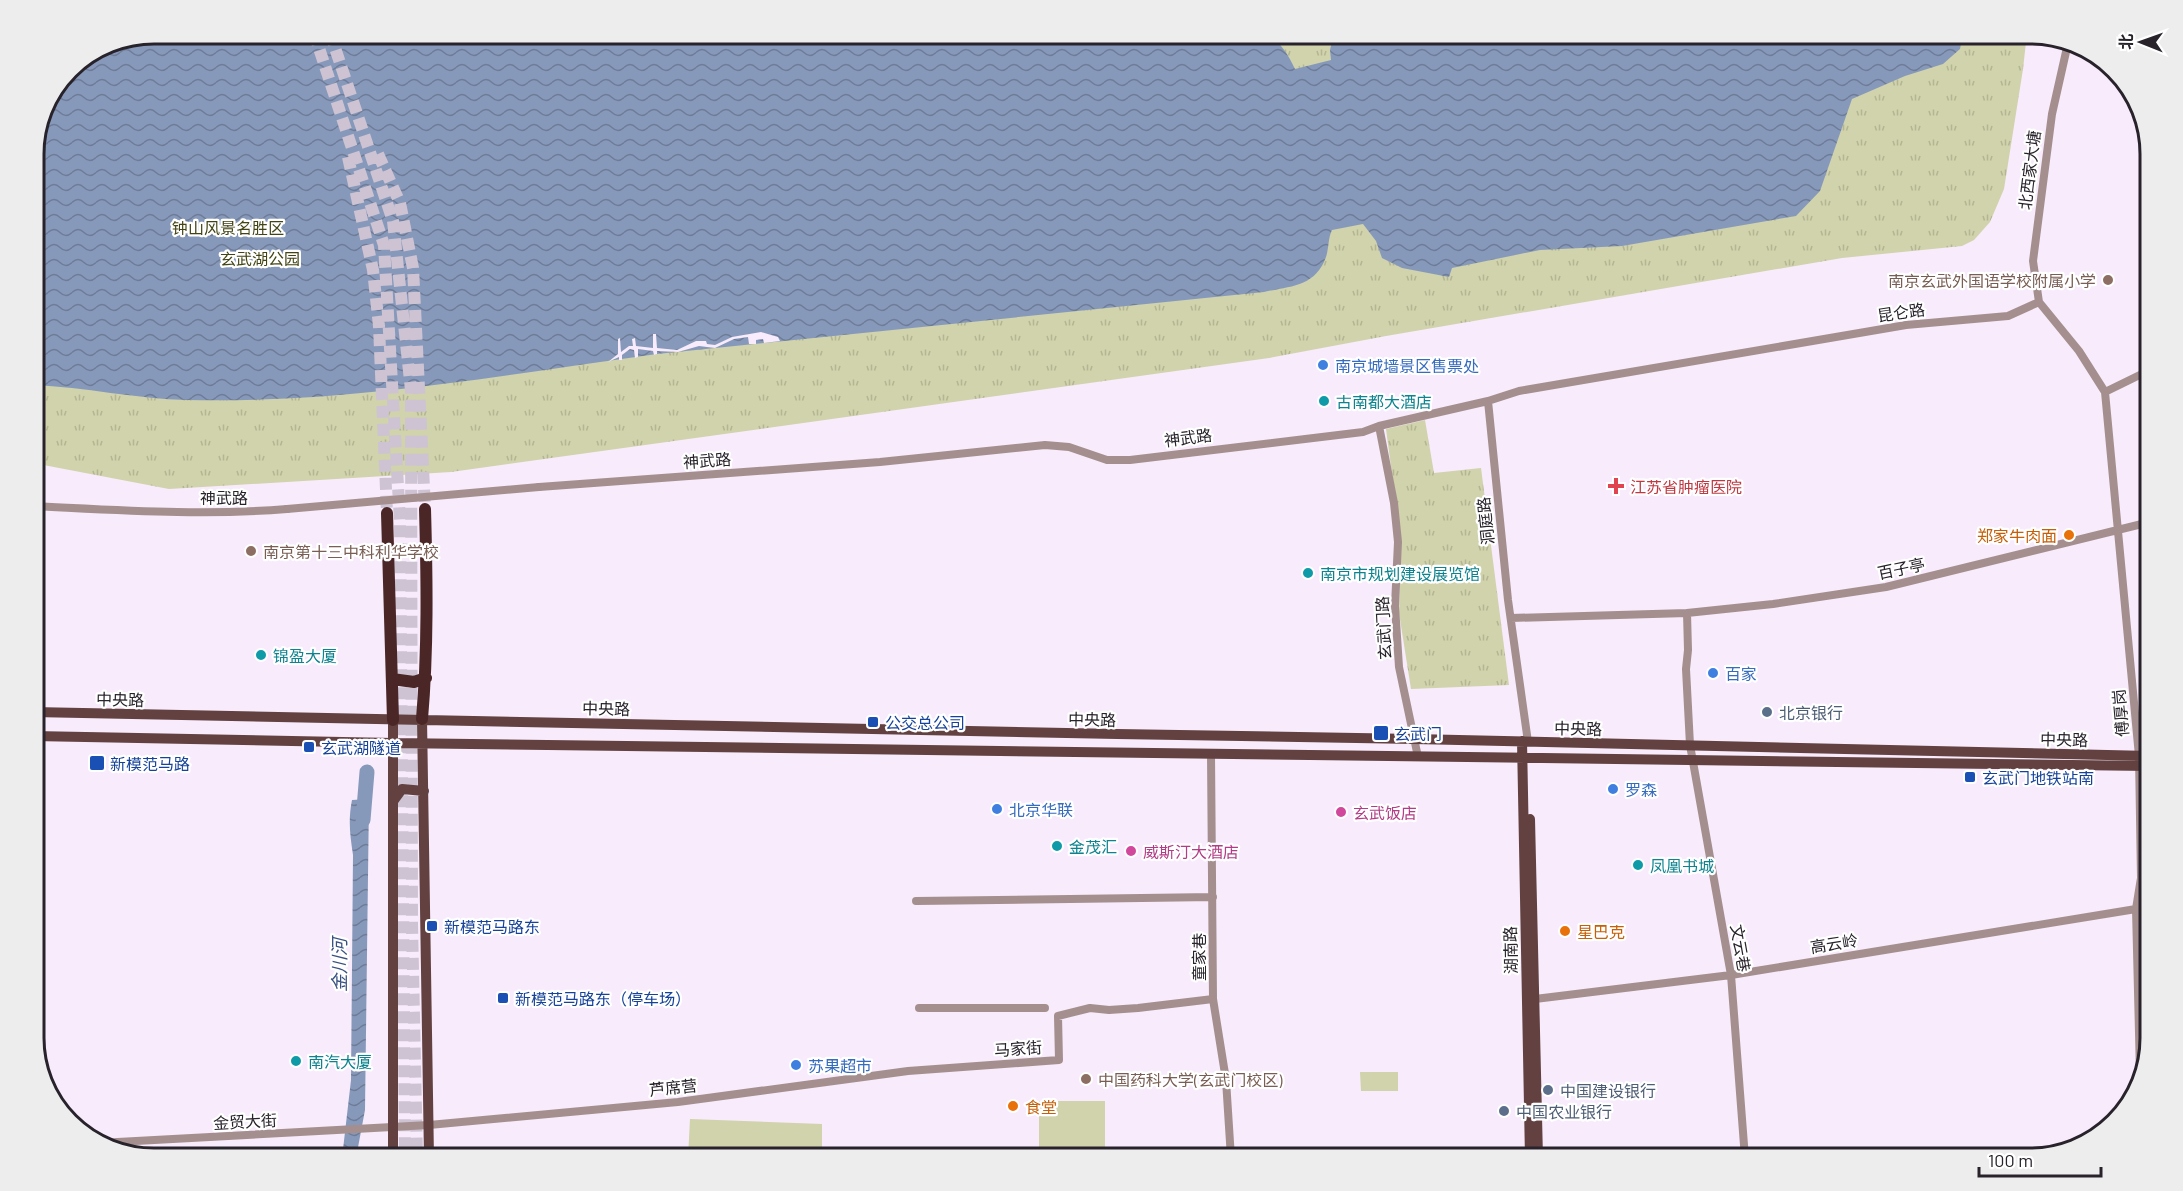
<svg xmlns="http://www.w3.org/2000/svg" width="2183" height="1191" viewBox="0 0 2183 1191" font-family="Barlow,'Noto Sans SC',sans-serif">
	<defs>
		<pattern id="grass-tufts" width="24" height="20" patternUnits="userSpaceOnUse" patternTransform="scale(1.5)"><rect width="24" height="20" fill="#d0d3ab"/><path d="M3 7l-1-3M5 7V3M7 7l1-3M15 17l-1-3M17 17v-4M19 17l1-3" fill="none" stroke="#b3b593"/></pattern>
		<pattern id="water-waves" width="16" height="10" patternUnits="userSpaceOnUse" patternTransform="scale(1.5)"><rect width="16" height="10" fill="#8799bb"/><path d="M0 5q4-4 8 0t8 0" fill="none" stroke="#6e7c98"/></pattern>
	</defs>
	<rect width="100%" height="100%" fill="#f7ebfc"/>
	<!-- grass -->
	<path fill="url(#grass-tufts)" d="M154,33H2027L2023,69L2004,189L1990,222L1974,240L1962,246L1842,258L1386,336L1269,358L451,472L169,489L33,463V146L42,107L69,68L108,42Z
		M1425,420L1434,473L1481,468L1509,685L1411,689L1399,613L1401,541L1386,429Z"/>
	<!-- pitch -->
	<path fill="#d0d3ab" d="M1360,1072H1398V1091H1361Z
		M1039,1101H1105V1154H1039Z
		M690,1119L822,1124V1158H688Z"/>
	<!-- water -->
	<path fill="url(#water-waves)" d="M154,33H1267C1281,43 1288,54 1295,69L1331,60L1330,50L1334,33H1963L1960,49L1943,64L1905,76L1852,99L1820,191L1796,216L1622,246L1540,250L1452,268L1449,277L1402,268L1382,258L1376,241L1363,224L1332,230C1328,238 1329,248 1326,257C1315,287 1291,286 1264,292L657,354C502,375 345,404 187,400C136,399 85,387 33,385V146L42,107L69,68L108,42Z
		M369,799L365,1110L356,1158H342L351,1080L353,855C350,835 348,820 352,800Z"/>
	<!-- pier -->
	<path fill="#f7ebfc" d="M761,332L778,337L780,341L764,343L763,339L756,340V344H749L748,337L734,339L715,348L699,346L678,352L657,351V354L654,355L653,351L638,349V357L635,358L634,350L630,349L622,355V360H619V357L608,362L618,354V339L620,338L621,352L629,346H633L632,339L635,338L636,346L653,348V334H656L657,348L677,350L696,341H706L707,344L715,345L732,337Z"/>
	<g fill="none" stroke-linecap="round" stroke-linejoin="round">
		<!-- river -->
		<path stroke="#8799bb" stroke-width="15" d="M363,820L367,772"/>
		<!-- highway-tunnel -->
		<path stroke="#cec3d2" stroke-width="12" stroke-dasharray="12 6" stroke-linecap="butt" d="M314,33L384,245L400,521L405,1158
			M330,33L393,221L411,390L412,924L417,1158
			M378,154L400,203L413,268L425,508
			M348,157L373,270L379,326L387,513"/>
		<!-- minor -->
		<path stroke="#a48f8e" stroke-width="8" d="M2068,43L2052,114L2033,261L2039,302L2079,351L2105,392L2139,756L2141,878L2136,909L2140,1074
			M2105,392L2150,370
			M1379,426L1394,503L1398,542L1395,606L1399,667L1418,757
			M539,487L880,462L1045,445L1069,447L1107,460H1130L1363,432L1379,426L1488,401
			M33,506C118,510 203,516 287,509
			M1511,618L1687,613
			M1528,742L1508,600L1488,401L1519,391L1906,325L2008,316L2039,302
			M1211,754L1213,999L1226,1080L1231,1158
			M916,901L1213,897
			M1535,999L1731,975L2136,909
			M919,1008H1045
			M99,1143L429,1125L678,1102L908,1071L1059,1060L1058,1016L1090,1008L1109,1010L1138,1008L1213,999
			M1745,1158L1731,975L1690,745L1686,669L1688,650L1687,613L1773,604L1886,587L2150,522"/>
		<!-- major -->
		<path stroke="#624140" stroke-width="10" d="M33,712L1117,734L1414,739L2150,756
			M422,719L429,1158
			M393,720V1158
			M33,736L393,743L2150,766
			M1522,741L1530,1158
			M394,800L402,789L424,791
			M1530,819L1538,1158"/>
		<!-- highway -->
		<path stroke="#4b2626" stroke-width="12" d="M387,513L393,720
			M392,679L414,682L426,678
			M422,719C428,649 427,580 425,509"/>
		<!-- minor-bridge -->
		<path stroke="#a48f8e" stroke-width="8" d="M287,509L539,487"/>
	</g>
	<!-- markers -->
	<g fill="#8d6e63" stroke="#fff" stroke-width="2">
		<circle cx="2108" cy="280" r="6"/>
		<circle cx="251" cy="551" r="6"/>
		<circle cx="1086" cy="1079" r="6"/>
	</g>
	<g fill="#3f7fe0" stroke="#fff" stroke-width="2">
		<circle cx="1323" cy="365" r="6"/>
		<circle cx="1713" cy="673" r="6"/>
		<circle cx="1613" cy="789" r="6"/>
		<circle cx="997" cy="809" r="6"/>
		<circle cx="796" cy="1065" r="6"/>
	</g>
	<g fill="#0f9aa8" stroke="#fff" stroke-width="2">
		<circle cx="1324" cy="401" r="6"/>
		<circle cx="1308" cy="573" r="6"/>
		<circle cx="261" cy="655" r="6"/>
		<circle cx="1057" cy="846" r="6"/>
		<circle cx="1638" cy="865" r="6"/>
		<circle cx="296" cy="1061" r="6"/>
	</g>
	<path fill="#e0444e" stroke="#fff" stroke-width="2" d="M1613 477h6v6h6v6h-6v6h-6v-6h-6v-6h6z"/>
	<g fill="#e8710a" stroke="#fff" stroke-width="2">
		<circle cx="2069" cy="535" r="6"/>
		<circle cx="1565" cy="931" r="6"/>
		<circle cx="1013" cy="1106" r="6"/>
	</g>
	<g fill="#5c6f8a" stroke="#fff" stroke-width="2">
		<circle cx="1767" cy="712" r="6"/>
		<circle cx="1548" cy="1090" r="6"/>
		<circle cx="1504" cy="1111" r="6"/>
	</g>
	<g fill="#1a4fb4" stroke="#fff" stroke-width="2">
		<rect x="867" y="716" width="12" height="12" rx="3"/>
		<rect x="1373" y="725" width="16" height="16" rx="3"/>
		<rect x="303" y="741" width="12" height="12" rx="3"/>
		<rect x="89" y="755" width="16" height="16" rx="3"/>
		<rect x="1964" y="771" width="12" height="12" rx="3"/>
		<rect x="426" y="920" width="12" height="12" rx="3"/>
		<rect x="497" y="992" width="12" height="12" rx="3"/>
	</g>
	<g fill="#d1479c" stroke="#fff" stroke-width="2">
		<circle cx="1341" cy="812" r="6"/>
		<circle cx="1131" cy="851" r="6"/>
	</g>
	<g text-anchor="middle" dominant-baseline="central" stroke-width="4.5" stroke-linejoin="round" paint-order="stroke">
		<!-- street labels -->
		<g font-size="16" fill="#28232b" stroke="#fff">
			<text transform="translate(2029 170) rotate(-83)">北西家大塘</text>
			<text transform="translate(1901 312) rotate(-8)">昆仑路</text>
			<text transform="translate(1188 437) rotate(-7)">神武路</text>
			<text transform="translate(707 460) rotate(-4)">神武路</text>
			<text x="224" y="497">神武路</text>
			<text transform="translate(1485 521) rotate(-96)">洞庭路</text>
			<text transform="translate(1901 568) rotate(-12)">百子亭</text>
			<text transform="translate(1383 628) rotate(-93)">玄武门路</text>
			<text transform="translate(120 699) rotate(1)">中央路</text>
			<text transform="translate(606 708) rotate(1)">中央路</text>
			<text transform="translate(2120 713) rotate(-95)">傅厚岗</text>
			<text transform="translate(1092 719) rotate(1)">中央路</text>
			<text transform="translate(1578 728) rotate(1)">中央路</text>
			<text transform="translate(2064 739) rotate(1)">中央路</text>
			<text transform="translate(1834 943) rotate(-9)">高云岭</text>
			<text transform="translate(1741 948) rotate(80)">文云巷</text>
			<text transform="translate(1510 950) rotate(-91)">湖南路</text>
			<text transform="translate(1198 957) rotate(-90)">童家巷</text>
			<text transform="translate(1018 1048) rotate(-4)">马家街</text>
			<text transform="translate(673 1087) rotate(-6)">芦席营</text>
			<text transform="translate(245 1121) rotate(-3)">金贸大街</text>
		</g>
		<!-- park labels -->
		<g font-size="16" fill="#424413" stroke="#fff">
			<text x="228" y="227">钟山风景名胜区</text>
			<text x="260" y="258">玄武湖公园</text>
		</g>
		<!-- education labels -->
		<g font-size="16" fill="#785e54" stroke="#fff" text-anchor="start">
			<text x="2096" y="280" text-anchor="end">南京玄武外国语学校附属小学</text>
			<text x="263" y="551">南京第十三中科利华学校</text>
			<text x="1098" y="1079">中国药科大学(玄武门校区)</text>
		</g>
		<!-- shop labels -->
		<g font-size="16" fill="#366cbe" stroke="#fff" text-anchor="start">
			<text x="1335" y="365">南京城墙景区售票处</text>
			<text x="1725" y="673">百家</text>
			<text x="1625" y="789">罗森</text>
			<text x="1009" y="809">北京华联</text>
			<text x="808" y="1065">苏果超市</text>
		</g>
		<!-- culture labels -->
		<g font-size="16" fill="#0d838f" stroke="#fff" text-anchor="start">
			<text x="1336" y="401">古南都大酒店</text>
			<text x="1320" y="573">南京市规划建设展览馆</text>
			<text x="273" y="655">锦盈大厦</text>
			<text x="1069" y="846">金茂汇</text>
			<text x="1650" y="865">凤凰书城</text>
			<text x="308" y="1061">南汽大厦</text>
		</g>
		<!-- health labels -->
		<g font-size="16" fill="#be3a42" stroke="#fff" text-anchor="start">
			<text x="1630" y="486">江苏省肿瘤医院</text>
		</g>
		<!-- food labels -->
		<g font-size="16" fill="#c56008" stroke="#fff" text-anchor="start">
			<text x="2057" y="535" text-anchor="end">郑家牛肉面</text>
			<text x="1577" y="931">星巴克</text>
			<text x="1025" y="1106">食堂</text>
		</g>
		<!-- service labels -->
		<g font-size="16" fill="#4e5e75" stroke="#fff" text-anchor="start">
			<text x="1779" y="712">北京银行</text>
			<text x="1560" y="1090">中国建设银行</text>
			<text x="1516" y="1111">中国农业银行</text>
		</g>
		<!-- transit labels -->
		<g font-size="16" fill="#164399" stroke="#fff" text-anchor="start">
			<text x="885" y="722">公交总公司</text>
			<text x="1394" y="733">玄武门</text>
			<text x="321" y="747">玄武湖隧道</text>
			<text x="110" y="763">新模范马路</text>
			<text x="1982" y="777">玄武门地铁站南</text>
			<text x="444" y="926">新模范马路东</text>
			<text x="515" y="998">新模范马路东（停车场）</text>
		</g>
		<!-- hotel labels -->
		<g font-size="16" fill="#b23c85" stroke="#fff" text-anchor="start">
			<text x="1353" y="812">玄武饭店</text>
			<text x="1143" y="851">威斯汀大酒店</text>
		</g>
		<!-- water labels -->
		<g font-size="18" font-style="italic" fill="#385081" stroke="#fff">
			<text transform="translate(339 965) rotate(-90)">金川河</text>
		</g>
	</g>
	<!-- crop -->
	<path d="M0 0H2183V1191H0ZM154 44H2030A110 110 0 0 1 2140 154V1038A110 110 0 0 1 2030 1148H154A110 110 0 0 1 44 1038V154A110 110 0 0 1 154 44Z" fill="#eeedee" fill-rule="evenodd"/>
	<path fill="none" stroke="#28232b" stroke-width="3" d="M154 44H2030A110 110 0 0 1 2140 154V1038A110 110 0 0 1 2030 1148H154A110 110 0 0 1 44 1038V154A110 110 0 0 1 154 44Z"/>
	<!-- north arrow -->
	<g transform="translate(2141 42) rotate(271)" stroke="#ffffff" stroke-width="4.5" paint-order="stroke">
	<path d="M0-4.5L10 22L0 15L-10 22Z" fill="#28232b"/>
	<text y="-9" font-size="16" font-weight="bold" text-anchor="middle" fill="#28232b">北</text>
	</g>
	<!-- scale -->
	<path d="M1979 1167v9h122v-9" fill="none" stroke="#28232b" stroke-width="3"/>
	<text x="1988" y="1167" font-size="18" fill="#28232b" stroke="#ffffff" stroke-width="4.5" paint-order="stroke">100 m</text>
</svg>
